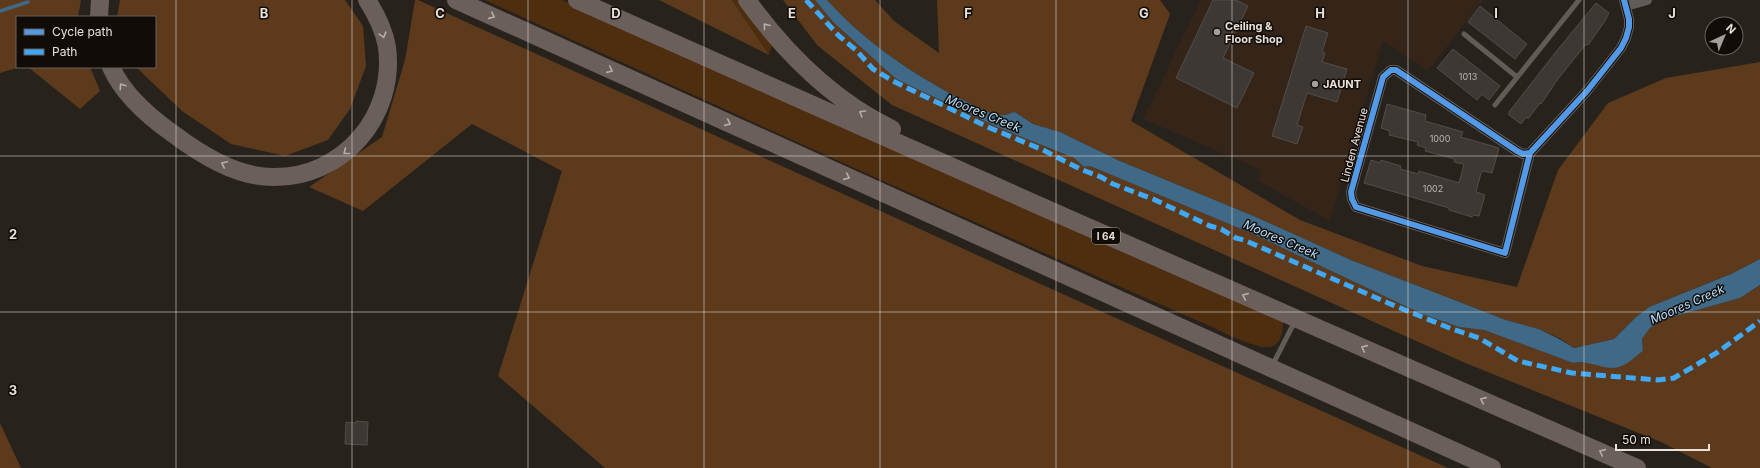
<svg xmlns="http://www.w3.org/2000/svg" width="1760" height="468" viewBox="0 0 1760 468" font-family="Inter,sans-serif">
	<rect width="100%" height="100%" fill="#28221d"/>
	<!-- built -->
	<path fill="#352519" d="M1201,0H1483L1428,71L1383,41L1330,221L1258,181L1261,170L1143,119Z"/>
	<!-- green -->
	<path fill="#4e2e0f" d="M485,0H562L756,88L1277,317L1283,323C1283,331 1281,343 1273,346C1260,352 1223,332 1210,326C967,220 726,110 485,0Z
		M732,0H743L773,42L769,55Z"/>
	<!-- forest -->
	<path fill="#5d3a1c" d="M0,0H81L78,17H17V67H20L0,73Z
		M120,0H345L363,26L366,66L350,109L328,140L285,156L231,144L182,111L136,67H155V17H117Z
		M415,0H418L1045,286L1448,468H605L498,376L562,171L472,124L363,211L309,187L382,137L405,60Z
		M659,0H732L769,55Z
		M783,0H815L833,22L896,79L997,127L1074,158L1084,167L1090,166L1253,234L1422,314L1459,327L1484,330L1573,363C1585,360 1607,366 1620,367L1643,351L1642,339L1650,328L1665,319L1740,298L1760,285V468H1712L1661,442L1463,362L892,105L817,45Z
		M827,0H875L894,21L939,53L937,0H1160L1170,14L1131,121L1300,220L1422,266L1517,287L1558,170L1608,103L1666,78L1760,62V259L1731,274L1649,307L1636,317L1614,339L1574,348L1561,339L1539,329L1506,320L1351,260L1256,217L1120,161L1060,132L1033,124L1015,112C1011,113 1005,116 1000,115C986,113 973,105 961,99C912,74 864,41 827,0Z
		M28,67H90L100,91L80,109Z
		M0,423L21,468H0Z"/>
	<!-- water -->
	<path fill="#3f6986" d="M815,0H827C864,41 912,74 961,99C973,105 986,113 1000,115C1005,116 1010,113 1015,112L1033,124L1060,132L1120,161L1256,217L1351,260L1506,320L1539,329L1561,340L1574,348L1614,339L1636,317L1649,307L1731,274L1760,259V285L1740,298L1665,319L1650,328L1642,339L1643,351C1636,356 1627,365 1619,367C1604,371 1589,359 1573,363L1484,330L1459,327L1422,314L1253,234L1090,166L1084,167L1074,158L997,127L896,79L833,22Z"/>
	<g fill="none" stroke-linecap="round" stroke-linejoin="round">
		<!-- stream -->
		<path stroke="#3f6986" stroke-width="3.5" d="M0,11L28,2"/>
	</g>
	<!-- building -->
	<path fill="#3d3834" stroke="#534d49" d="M1213,0H1236L1248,6L1223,58L1254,73L1237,108L1176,78Z
		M1596,3L1609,13L1605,21L1588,45L1586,44L1558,79L1541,104L1540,103L1528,119L1526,117L1521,124L1509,115V112L1555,53Z
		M1480,6L1527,44L1515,59L1468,22Z
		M1306,26L1328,33L1322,52L1325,53L1322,62L1347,69L1337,102L1307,93L1297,125L1303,127L1297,144L1272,136Z
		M1453,49L1500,86L1489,100L1482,94L1477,100L1437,68Z
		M1387,104L1426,115L1425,121L1463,132L1461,137L1499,148L1492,173L1483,171L1481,173L1476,192L1485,195L1479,216L1473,215L1472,217L1449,210V208L1364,183L1371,160L1380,163L1381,160L1401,166L1400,169L1418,174L1419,171L1459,183L1464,164L1454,162L1455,159L1425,151L1426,148L1417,145L1418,142L1389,135L1390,131L1381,128Z
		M356,421L368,422L367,445L345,444L346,422L356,423Z"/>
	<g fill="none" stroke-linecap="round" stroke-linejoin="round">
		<!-- service -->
		<path stroke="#625c58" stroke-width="5" d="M1464,34L1517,77
			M1495,105L1579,0
			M1272,366L1295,321"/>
		<!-- minor -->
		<path stroke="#625c58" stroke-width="10" d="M1626,6L1647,0
			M1530,153L1523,154L1517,151L1396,70H1391L1383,77L1351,192L1352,199L1356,207L1505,253L1530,153L1587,91L1621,48L1626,38L1629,27V19L1624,0"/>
		<!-- motorway -->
		<path stroke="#6a5f5b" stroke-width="18" d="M456,0L1492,468
			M577,0L1058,214L1637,468
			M747,0C786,54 832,100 892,129
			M99,17L100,0
			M111,67C123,94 148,116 172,133C200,154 236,177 273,177C343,178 396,116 387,47C384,30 376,14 367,0"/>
		<!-- quiet -->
		<path stroke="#3fa9f5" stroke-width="5" stroke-dasharray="10 5" stroke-linecap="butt" d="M806,0L839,36L856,50L873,69L893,81L990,128L1043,150L1080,169L1101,177L1113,184L1153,199L1210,226L1221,229L1236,238L1244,240L1388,303L1452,329L1479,338L1518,361L1572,373L1658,380L1674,378L1718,352L1760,321"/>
		<!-- cycleway casing -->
		<g stroke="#110c08" stroke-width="8">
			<path id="cycleway" d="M1530,153L1523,154L1517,151L1396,70H1391L1383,77L1351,192L1352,199L1356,207L1505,253L1530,153L1587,91L1621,48L1626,38L1629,27V19L1624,0"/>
		</g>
		<!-- cycleway -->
		<use href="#cycleway" stroke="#5399e6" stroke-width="6"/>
	</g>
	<!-- one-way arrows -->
	<defs><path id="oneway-chevron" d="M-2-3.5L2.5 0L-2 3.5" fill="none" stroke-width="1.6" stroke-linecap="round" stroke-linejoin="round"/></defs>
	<g stroke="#b7ada8">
		<use href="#oneway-chevron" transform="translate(492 16) rotate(24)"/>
		<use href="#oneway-chevron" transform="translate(766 26) rotate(-128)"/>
		<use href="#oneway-chevron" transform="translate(383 35) rotate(74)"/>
		<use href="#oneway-chevron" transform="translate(610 70) rotate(24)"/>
		<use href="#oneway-chevron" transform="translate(122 86) rotate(-124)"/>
		<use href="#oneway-chevron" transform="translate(862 113) rotate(-149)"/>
		<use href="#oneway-chevron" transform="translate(728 123) rotate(24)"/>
		<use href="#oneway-chevron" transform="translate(346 152) rotate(142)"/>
		<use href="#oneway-chevron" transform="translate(224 164) rotate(-155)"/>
		<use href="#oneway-chevron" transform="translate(847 177) rotate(24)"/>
		<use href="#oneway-chevron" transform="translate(1245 296) rotate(-156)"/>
		<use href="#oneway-chevron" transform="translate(1364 348) rotate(-156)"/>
		<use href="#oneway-chevron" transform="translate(1483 400) rotate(-156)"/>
		<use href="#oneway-chevron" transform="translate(1602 452) rotate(-156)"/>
	</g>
	<!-- grid -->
	<path fill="none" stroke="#eae1db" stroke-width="1" stroke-opacity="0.55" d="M176,0V468M352,0V468M528,0V468M704,0V468M880,0V468M1056,0V468M1232,0V468M1408,0V468M1584,0V468M0,156H1760M0,312H1760"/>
	<!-- markers -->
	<g fill="#a69e98" stroke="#110c08" stroke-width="1.5">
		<circle cx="1217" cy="32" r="4"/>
		<circle cx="1315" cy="84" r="4"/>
	</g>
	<g text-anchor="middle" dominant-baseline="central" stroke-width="3" stroke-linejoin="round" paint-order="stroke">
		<!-- number labels -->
		<g font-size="9" fill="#bfb7b1">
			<text x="1468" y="76">1013</text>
			<text x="1440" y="138">1000</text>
			<text x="1433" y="188">1002</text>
		</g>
		<!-- shield labels -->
		<rect fill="#110c08" stroke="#a9a19c" stroke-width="1" x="1092" y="228" width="28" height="16" rx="3"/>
		<g font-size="10" font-weight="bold" fill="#eae1db">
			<text x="1106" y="236">I 64</text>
		</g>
		<!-- poi labels -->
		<g font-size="11" font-weight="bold" fill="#eae1db" stroke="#110c08" text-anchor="start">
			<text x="1225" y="26">Ceiling &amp;<tspan x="1225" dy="13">Floor Shop</tspan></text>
			<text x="1323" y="84">JAUNT</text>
		</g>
		<!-- street labels -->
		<g font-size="11" fill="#eae1db" stroke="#110c08">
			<text transform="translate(1354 145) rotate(-75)">Linden Avenue</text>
		</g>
		<!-- water labels -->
		<g font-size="12" font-style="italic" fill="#b5e0ff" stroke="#110c08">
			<text transform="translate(983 113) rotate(22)">Moores Creek</text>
			<text transform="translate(1281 239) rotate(23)">Moores Creek</text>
			<text transform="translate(1687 304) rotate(-24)">Moores Creek</text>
		</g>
	</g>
	<g font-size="13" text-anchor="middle" font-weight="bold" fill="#eae1db" stroke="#110c08" stroke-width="3" stroke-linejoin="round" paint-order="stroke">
		<text x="264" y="18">B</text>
		<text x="440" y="18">C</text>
		<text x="616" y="18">D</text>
		<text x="792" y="18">E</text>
		<text x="968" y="18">F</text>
		<text x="1144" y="18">G</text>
		<text x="1320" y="18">H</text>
		<text x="1496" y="18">I</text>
		<text x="1672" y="18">J</text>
		<text x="13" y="239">2</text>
		<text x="13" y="395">3</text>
	</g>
	<!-- legend -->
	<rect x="16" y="16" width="140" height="52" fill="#110c08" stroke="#68615c"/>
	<rect x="24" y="29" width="20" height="6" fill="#5399e6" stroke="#68615c"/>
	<text x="52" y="36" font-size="12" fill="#eae1db">Cycle path</text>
	<rect x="24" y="49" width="20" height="6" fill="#3fa9f5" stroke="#68615c"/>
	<text x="52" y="56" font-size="12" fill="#eae1db">Path</text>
	<!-- north arrow -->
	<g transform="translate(1724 36) rotate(44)"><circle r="19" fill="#110c08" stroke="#68615c"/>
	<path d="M0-3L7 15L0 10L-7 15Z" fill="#a69e98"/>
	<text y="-6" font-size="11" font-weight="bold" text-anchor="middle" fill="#eae1db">N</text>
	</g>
	<!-- scale -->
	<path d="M1616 444v6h93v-6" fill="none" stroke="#eae1db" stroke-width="2"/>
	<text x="1622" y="444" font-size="12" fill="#eae1db" stroke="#110c08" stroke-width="3" paint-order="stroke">50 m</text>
</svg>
